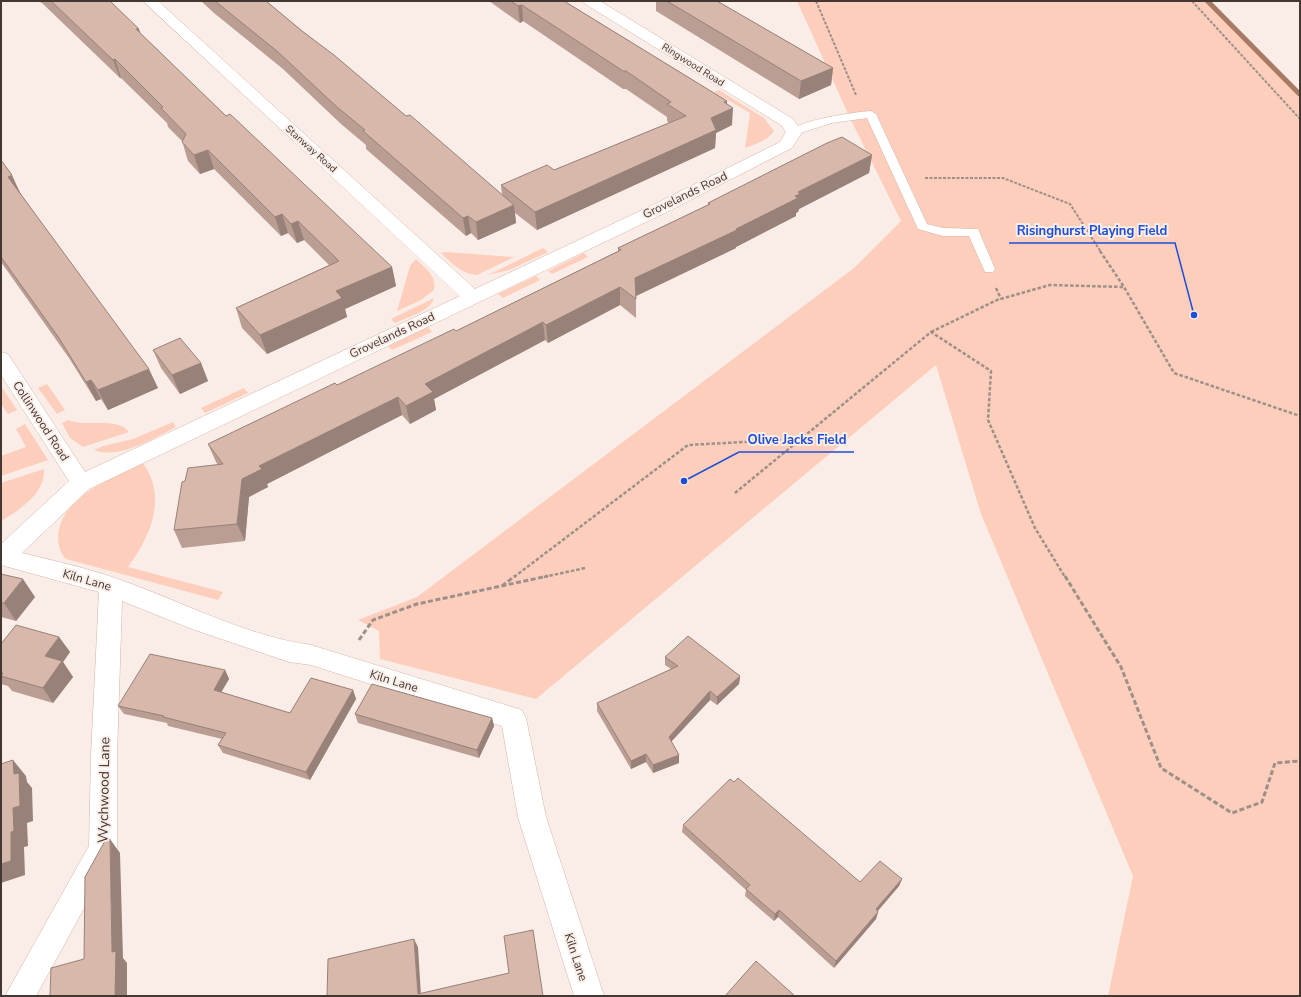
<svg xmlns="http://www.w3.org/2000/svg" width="1301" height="997" viewBox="0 0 1301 997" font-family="'Nunito Sans',sans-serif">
	<rect width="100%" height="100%" fill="#faede7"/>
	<!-- green -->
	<path fill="#fdcebb" d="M797,1H1208L1300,94V996H1108L1133,876L981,514L936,365L536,699L380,659L379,631L358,620L417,597L854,268L901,221L849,116Z
		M719,90L764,118L774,131C768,141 755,144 745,148L750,113L714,92Z
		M543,248L548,252L509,270L488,275Z
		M446,252L514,257L477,275C461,274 452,263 441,253Z
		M584,253L588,257L552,274L548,271Z
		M416,259C425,268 437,276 434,290L421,300L397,311L410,266Z
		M536,276L540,280L503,298L498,294Z
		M434,298C431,311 406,318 395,323L391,319Z
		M428,327L432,332L392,350L388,346Z
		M47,384L65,410L57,414L38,388Z
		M1,386L17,410L8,414L1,404Z
		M244,388L248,393L205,413L201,408Z
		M68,420C86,428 117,416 129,432L83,447L70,438L62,423Z
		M173,422L176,427C153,438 120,460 94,450L103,446L133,439Z
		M25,424L48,460L1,476V456L26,447L16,429Z
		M143,463C168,498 150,537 128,567L223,592L218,600L66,559C60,553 58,545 58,536C62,494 111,480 143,463Z
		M44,469C46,493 20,510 1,521V483Z"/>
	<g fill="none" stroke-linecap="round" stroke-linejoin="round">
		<!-- stream -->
		<path fill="#a87964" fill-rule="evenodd" d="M1204,1H1211L1300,91V97L1298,96Z"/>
		<!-- lane casing -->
		<g stroke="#d5b5a8" stroke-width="1">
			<path id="lane" d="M871,111L876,114L927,224L943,228L978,229L995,269L993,272H985L969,236H943L918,229L867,118L832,123L794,135L789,132C798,120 855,112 871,111Z"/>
		</g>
		<!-- street casing -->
		<g stroke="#d5b5a8" stroke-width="1">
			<path id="street" d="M143,1H158L475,289L657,203L780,142L786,132L781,125L585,4L583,1H600L793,119L802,132L792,148L669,211L89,489L22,553C54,561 87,568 118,579C181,601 245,636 311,645L522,710L526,718L546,817L604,996H574L518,817L502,726L311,665L289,662L192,629L122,601L117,756V848L36,996H5L89,846L91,756L99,592L1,565V544L69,481L1,375V352L8,354L85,472L460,296Z"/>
		</g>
		<!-- path-far2 -->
		<path stroke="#9d908a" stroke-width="2" stroke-dasharray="3 1.5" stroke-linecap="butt" d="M816,1L856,95
			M1192,1L1300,119
			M925,178H1003L1070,204L1101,252"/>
		<!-- path-far1 -->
		<path stroke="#9d908a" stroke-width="2.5" stroke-dasharray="3.5 2" stroke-linecap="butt" d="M1100,251L1124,287L1174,373L1300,416
			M996,288L1001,299
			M931,332L997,300L1050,285L1123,287
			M735,493L931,332L991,371L988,420L1035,528L1065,577
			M514,577L688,445L800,439
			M544,577L585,568"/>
		<!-- path -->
		<path stroke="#9d908a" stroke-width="3" stroke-dasharray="5 2.5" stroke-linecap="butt" d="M1065,576L1121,667L1161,768L1232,813L1262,802L1275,763L1300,761
			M502,586L515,576
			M359,640L373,620L417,604L548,576"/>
		<!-- lane -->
		<use href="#lane" fill="#fff" fill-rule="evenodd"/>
		<!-- street -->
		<use href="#street" fill="#fff" fill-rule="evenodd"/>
	</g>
	<!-- wall -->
	<path fill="#ba9e93" d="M37,1H110L141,34L226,116L392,267L396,286L345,309L347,317L267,354L242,328L236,308L329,265L304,240L297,243L288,233L281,236L214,169L200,174L188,161L182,141L168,127L167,123L121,78H120L42,3Z
		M201,1H266L406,116L502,195L501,185L554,170L669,123L667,121V117L626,89H623L523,21L520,23L489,1H564L727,101V104L732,125L716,133L715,148L537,230L515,213L516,223L478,240L471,233L466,236L366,149V145L341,124L283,69L214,13Z
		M656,1H717L833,68L831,85L799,99L656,11Z
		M872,155L869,173L799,209L798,212L796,213V216L736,247V248L636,296V318L620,305L548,343L545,340L434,399L436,410L410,424L402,415L267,484L268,487L249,497L245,541L182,548L174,530L185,481L218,465L216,462L208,444L337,385L456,331L618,251V248L708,205V203Z
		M1,160L21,194L158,388L108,410L101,399L96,401L69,358L1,262Z
		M153,350L201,363L208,381L180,394L161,368Z
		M1,574L35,597L16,621L1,617Z
		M59,637L70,652L63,662L73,677L53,703L12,691L8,686L1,684V644Z
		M665,657L740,676L739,684L717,705L710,700L671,742L679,755V763L653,773L646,762L631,769L597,711V703L671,669L665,665Z
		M225,670L229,679L221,692L290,713L353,690L356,699L310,780L223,753L218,745L222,739L168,726L167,723L124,714L118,706Z
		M355,714L492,718L494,726L479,758L358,723Z
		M683,825L860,882L902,879L899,886L878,911L876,919L834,968L778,917L774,921L745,896L746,890L682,832Z"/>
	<!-- shaded-wall -->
	<path fill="#978178" d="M522,5L523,21L520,23L518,6Z
		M136,29H139L145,47Z
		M115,59L121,78H120L113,60Z
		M833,68L831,85L799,99L801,81Z
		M727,101L726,111L733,108L732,125L716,133L715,148L537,230L535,212L711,118L724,102Z
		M208,150L214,169L200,174L194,155Z
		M872,155L869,173L799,209L798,212L796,213V216L736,247V248L636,296L635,278L736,229L795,196L798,192Z
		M12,175L21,195L8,177Z
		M514,205L516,223L478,240L476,222Z
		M282,214L288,233L281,236L275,217Z
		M468,216L471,233L466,236L463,218Z
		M298,221L304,240L297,243L291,224Z
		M392,267L396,286L345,309L347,317L267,354L260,335L336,291Z
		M620,287V305L548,343L546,325Z
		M543,322L545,340L434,399L436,410L410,424L406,406L425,384Z
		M201,363L208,381L180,394L172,375Z
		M149,369L158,388L108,410L98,390Z
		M91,380L101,399L96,401L86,382Z
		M398,397L402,415L267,484L268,487L249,497L245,541L237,524L242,479L259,466Z
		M23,579L35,597L16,621L4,603Z
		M59,637L70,652L63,662L73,677L53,703L43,688L45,656Z
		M225,670L229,679L218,698L214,690Z
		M740,676L739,684L717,705V697Z
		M353,690L356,699L310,780L306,772Z
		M710,691V700L668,745L669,737Z
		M492,718L494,726L479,758L477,750Z
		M646,754V762L631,769V761Z
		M679,755V763L653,773V765Z
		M13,760L26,776L27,782L32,788L33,821L27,823L28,846L24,847L25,875L1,883V864L13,808Z
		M110,839L120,853L123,958L127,963V996H115L112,952Z
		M902,879L899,886L873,916L876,909Z
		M779,910L778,917L774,921L775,914Z
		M878,912L876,919L834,968L836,961Z
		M414,939L418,947L421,996L418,994Z"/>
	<!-- building -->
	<path fill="#d8b8ab" stroke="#978178" d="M51,1H110L139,29H136L226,116L230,114L392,267L336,291L342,298L260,335L236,308L339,261L298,221L291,224L282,214L275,217L208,150L194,155L182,142L186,134L161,108L163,107L115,59L113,60Z
		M215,1H266L302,31L334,55L406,116L410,115L514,205L476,222L468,216L463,218L363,131L365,130L337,107L278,52Z
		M511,1H564L696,82L727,101L724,102L733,108L711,118L716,130L535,212L501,185L547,165L554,170L686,116L667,104L671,102L626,71H623L522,5L518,6Z
		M667,1H717L833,68L801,81Z
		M842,137L872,155L798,192L800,194L795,196L798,198L736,229L737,230L635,278L636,299L620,287L546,325L543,322L425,384L433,392L406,406L398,397L259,466L262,469L242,479L237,524L174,530L182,482L185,481L188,468L223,464L208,444L335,383L337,385L454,329L456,331L621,250L618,248L710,204L708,203L827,143Z
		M1,160L12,175L8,177L149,369L98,390L91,380L86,382L59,338L1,257Z
		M180,338L201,363L172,375L153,350Z
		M1,574L23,579L4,603H1Z
		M16,625L59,637L45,656L62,661L43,688L1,676L3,673H1V644Z
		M688,636L740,676L717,697L710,691L669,737L679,755L653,765L646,754L631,761L597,703L678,666L665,657Z
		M150,654L225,670L214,690L290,713L311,678L353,690L306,772L218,745L226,733L163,717L164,716L118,706Z
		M372,684L492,718L477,750L355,714Z
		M13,760L14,774L19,773L20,806L13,808L14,831L11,832V861L1,864V764Z
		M738,778L860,882L880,861L902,879L876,909L878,912L836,961L779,910L775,914L746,889L750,885L683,825L730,779L734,782Z
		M106,839H110L112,952L116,951L115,996H50L51,968L84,959L85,877Z
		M533,930L543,996H327L328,959L414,939L418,994L509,973L504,936Z
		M756,961L795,996H725Z"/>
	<g text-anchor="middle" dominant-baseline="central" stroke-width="4" stroke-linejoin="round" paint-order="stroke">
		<!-- far-street labels -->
		<g font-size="10" fill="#433731" stroke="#faede7">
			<text transform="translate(693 65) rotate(32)">Ringwood Road</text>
			<text transform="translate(311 149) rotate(42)">Stanway Road</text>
		</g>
		<!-- street labels -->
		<g font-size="12" fill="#433731" stroke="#faede7">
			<text transform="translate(685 195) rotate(-26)">Grovelands Road</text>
			<text transform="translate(392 335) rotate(-25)">Grovelands Road</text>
			<text transform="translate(41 421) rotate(57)">Collinwood Road</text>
			<text transform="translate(87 580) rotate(16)">Kiln Lane</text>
			<text transform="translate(394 681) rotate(17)">Kiln Lane</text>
			<text transform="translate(576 957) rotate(72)">Kiln Lane</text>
		</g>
		<!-- near-street labels -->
		<g font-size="14" fill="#433731" stroke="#faede7">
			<text transform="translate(104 790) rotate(-89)">Wychwood Lane</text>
		</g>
	</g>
	<!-- callouts -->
	<path fill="none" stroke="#1d4ed8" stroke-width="1.5" d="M1194 315L1175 243H1009M684 481L739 452H854"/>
	<g fill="#1d4ed8" stroke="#faede7" stroke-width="1.5">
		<circle cx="1194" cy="315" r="4"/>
		<circle cx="684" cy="481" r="4"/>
	</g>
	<g font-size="13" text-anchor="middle" font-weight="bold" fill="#1d4ed8" stroke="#faede7" stroke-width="4" stroke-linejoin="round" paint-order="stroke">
		<text x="1092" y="235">Risinghurst Playing Field</text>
		<text x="797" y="444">Olive Jacks Field</text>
	</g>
	<!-- border -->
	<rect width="1301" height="997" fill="none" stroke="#433731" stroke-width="4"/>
</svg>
